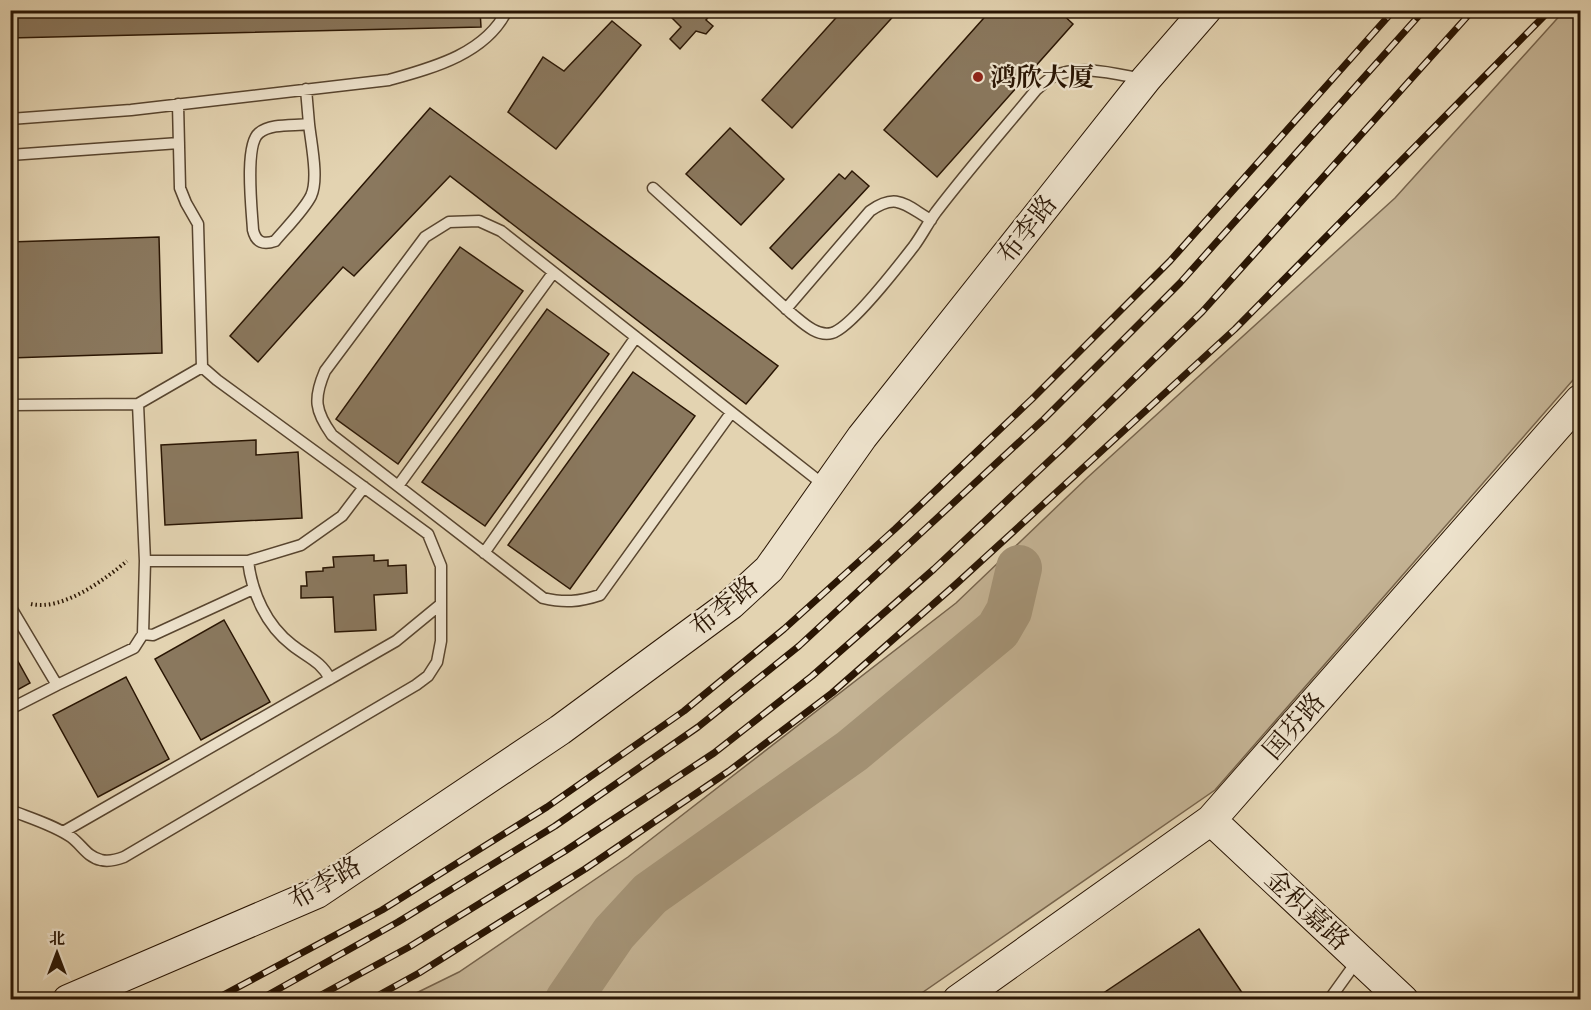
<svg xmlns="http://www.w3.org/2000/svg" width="1591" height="1010" viewBox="0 0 1591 1010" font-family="Cardo,'Noto Serif SC',serif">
	<rect width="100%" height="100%" fill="#e3d3b1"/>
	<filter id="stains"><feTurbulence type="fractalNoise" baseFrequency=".00333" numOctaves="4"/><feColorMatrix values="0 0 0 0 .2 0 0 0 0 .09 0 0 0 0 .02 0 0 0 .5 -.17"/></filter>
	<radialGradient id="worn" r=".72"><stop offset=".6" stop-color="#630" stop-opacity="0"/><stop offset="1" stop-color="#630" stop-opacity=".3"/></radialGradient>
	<!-- green -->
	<path fill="#c4b394" stroke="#77644c" stroke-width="1.5" d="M1564,11H1580V372L1215,790L913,999H404L459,972L628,857L956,603L1088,477L1395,198Z"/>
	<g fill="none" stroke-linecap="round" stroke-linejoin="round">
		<!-- river -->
		<path stroke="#a49376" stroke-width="46" d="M568,1000L614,933L650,894L852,751L998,630L1009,611L1019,568"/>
	</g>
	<!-- building -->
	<path fill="#8a785e" stroke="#2a1604" stroke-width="1.5" d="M10,10H480L481,27L10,38Z
		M673,10H714L706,20L713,26L706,34L696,31L680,49L670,39L681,27L669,15Z
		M843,10H899L792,128L762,100Z
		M991,10H1058L1073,24L937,177L884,130Z
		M612,21L641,45L556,149L508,112L543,57L564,71Z
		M430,108L778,366L746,404L450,176L354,276L343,267L258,362L230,336Z
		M730,128L784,179L741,225L686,174Z
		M852,171L869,186L792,269L770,248L839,174L845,179Z
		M159,237L162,353L10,358V242Z
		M460,247L523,291L398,464L336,419Z
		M547,309L609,354L485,526L422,482Z
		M633,372L695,416L570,589L508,545Z
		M256,440V455L298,452L302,518L165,525L161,445Z
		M374,555V561L388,560V566L406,565L407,593L374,595L376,630L335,632L333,597L301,598V586H307L306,572L323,571V568L334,567L333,557Z
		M224,620L270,702L201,740L155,659Z
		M10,647L30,683L10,694Z
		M126,677L169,759L98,797L53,715Z
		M1199,929L1247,1000H1093Z"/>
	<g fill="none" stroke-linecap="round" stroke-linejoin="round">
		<!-- lane casing -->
		<g stroke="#58452f" stroke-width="13">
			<path id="lane" d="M306,89L309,124C294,126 271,123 259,133C244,145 252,211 253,230C256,243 264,245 275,241C286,228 304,210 311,196C319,179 311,143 309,124
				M10,119L131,110L389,80C432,68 486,54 507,10
				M10,155L179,143
				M653,188L792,314C803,323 817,337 832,333C851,328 900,264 914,246C922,235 928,223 936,212C968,170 1003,130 1036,90C1042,85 1048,79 1054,76C1081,64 1115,74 1143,79
				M786,309L870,211C897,192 905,205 931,220
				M10,405L138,404
				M731,413L600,595C579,602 564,603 543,598L332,435C315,411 313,399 325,371L425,237L449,222L479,221L501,231L824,485
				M398,486L553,273
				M484,553L636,337
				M145,561H248L301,545L342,516L364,487
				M248,561C252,593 266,625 292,645C307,657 321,661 330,679
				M10,606L57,685L134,648L143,634L145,561L138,404L202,367
				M143,634L153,635L166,629L253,589
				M10,709L57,685
				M10,810C30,818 54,825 71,837C82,845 87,857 101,860C109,862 116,860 124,857L416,685L428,676L437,662L441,641V566L428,534L217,380L202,367L198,224L186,203L180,188L178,104
				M63,832L396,641L441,604
				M1329,1000L1357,961"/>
		</g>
		<!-- secondary casing -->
		<g stroke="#2a1604" stroke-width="32">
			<path id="secondary" d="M1211,820L1403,1000
				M68,1000L317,893L560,730L731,604L769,569L862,437L1146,79L1206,10
				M958,1000L1211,820L1580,400"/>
		</g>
		<!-- path -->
		<path stroke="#2a1604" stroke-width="4" stroke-dasharray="1.5 3" stroke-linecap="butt" d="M31,604C63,611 104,580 127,561"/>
		<!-- lane -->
		<use href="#lane" stroke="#ede2cc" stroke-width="10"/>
		<!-- secondary -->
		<use href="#secondary" stroke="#ede2cc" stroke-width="30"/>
		<!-- rail casing -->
		<g stroke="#2a1604" stroke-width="7">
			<path id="rail" d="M214,1000L382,910L547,807L684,711L784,629L895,529L1032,399L1170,261L1394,10
				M259,1000L398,922L555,826L698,727L799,646L1044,419L1180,283L1424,10
				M312,1000L409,947L565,851L714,753L812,676L934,569L1067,444L1202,312L1473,10
				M370,1000L419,973L585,869L729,771L832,693L955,585L1235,329L1550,10"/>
		</g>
		<!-- rail -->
		<use href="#rail" stroke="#ede2cc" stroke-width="4.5" stroke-dasharray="14" stroke-linecap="butt"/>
	</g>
	<!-- markers -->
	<circle fill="#8f2418" stroke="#ede2cc" stroke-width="2" cx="978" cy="77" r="6"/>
	<g text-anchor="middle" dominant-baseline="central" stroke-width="4.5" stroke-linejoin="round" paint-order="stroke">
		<!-- poi labels -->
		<g font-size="26" font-weight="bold" fill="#2a1604" stroke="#ede2cc" text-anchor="start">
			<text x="990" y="77">鸿欣大厦</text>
		</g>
		<!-- street labels -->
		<g font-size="26" fill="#2a1604" stroke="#ede2cc">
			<text transform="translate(1027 229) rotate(-52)">布李路</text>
			<text transform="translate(724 606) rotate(-39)">布李路</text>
			<text transform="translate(1294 726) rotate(-49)">国芬路</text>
			<text transform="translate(325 883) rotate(-30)">布李路</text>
			<text transform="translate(1307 910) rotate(43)">金积嘉路</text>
		</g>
	</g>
	<!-- margin -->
	<rect width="1591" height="1010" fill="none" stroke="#e3d3b1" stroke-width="36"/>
	<rect x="12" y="12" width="1567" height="986" fill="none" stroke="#2a1604" stroke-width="3"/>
	<rect x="18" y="18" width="1555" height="974" fill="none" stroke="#2a1604" stroke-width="1.5"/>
	<!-- north arrow -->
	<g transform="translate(57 953)" stroke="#ede2cc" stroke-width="4.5" paint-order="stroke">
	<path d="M0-4.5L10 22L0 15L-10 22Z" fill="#2a1604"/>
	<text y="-9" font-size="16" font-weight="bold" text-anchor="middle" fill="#2a1604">北</text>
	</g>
	<rect width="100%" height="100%" filter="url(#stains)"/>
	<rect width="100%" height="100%" fill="url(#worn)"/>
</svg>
